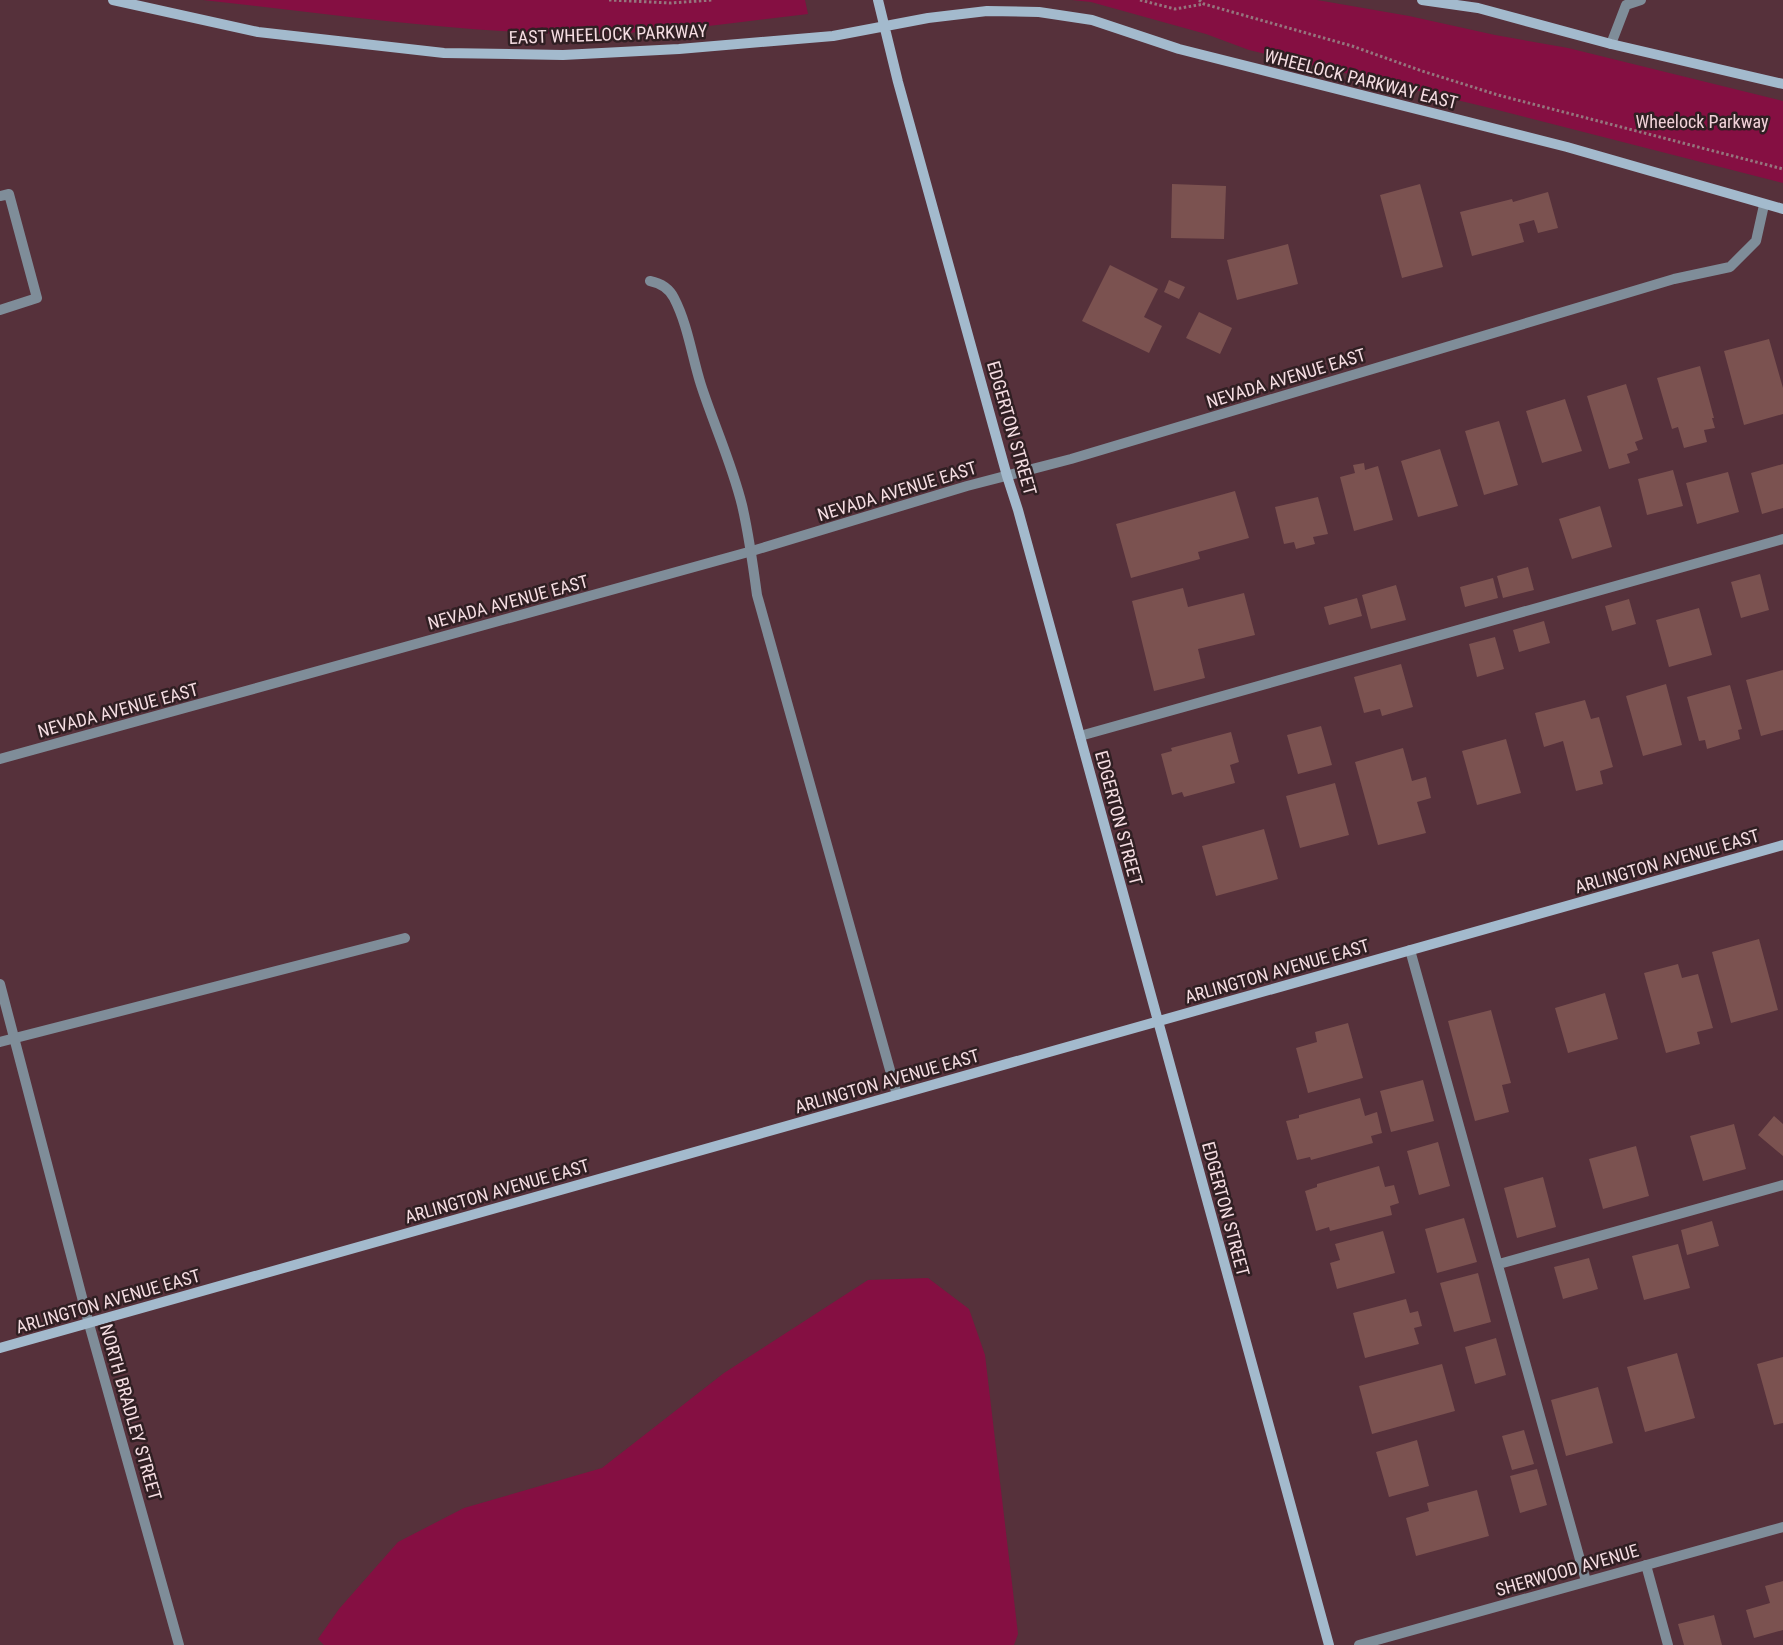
<svg xmlns="http://www.w3.org/2000/svg" width="1783" height="1645" viewBox="0 0 1783 1645" font-family="'Roboto Condensed',sans-serif">
	<rect width="100%" height="100%" fill="#56313b"/>
	<!-- green -->
	<path fill="#850f42" d="M203,0H805L808,14C731,23 653,35 575,34C450,32 326,13 203,0Z
		M1072,0H1317L1409,16L1495,35L1568,48L1783,101V183L1490,108L1249,50L1206,34L1091,2Z
		M928,1278L969,1309L985,1355L1018,1634L1014,1645H324L318,1639L339,1609L398,1542L464,1508L602,1468L724,1373L868,1280Z"/>
	<!-- building -->
	<path fill="#7b5250" d="M1172,184L1226,186L1224,239L1171,238Z
		M1420,184L1443,267L1402,278L1380,195Z
		M1548,192L1558,228L1538,233L1534,220L1519,224L1524,242L1472,256L1460,212L1512,199L1513,202Z
		M1288,244L1298,284L1237,300L1227,260Z
		M1110,265L1158,289L1144,317L1162,326L1149,353L1082,321Z
		M1169,280L1185,287L1179,299L1164,292Z
		M1199,312L1232,328L1220,354L1186,338Z
		M1769,339L1783,388V414L1744,425L1724,351Z
		M1700,366L1714,418H1712L1715,428L1704,430L1707,442L1684,448L1678,427L1672,429L1657,378Z
		M1626,384L1643,439L1635,442L1638,450L1627,454L1630,463L1609,469L1587,396Z
		M1565,399L1582,451L1542,463L1526,411Z
		M1499,421L1518,485L1484,495L1465,431Z
		M1440,449L1458,506L1418,517L1401,461Z
		M1364,463L1365,470L1378,466L1393,520L1354,531L1340,477L1355,473L1353,465Z
		M1783,464V508L1762,514L1751,473Z
		M1673,470L1683,506L1647,515L1638,479Z
		M1728,472L1739,512L1697,524L1686,483Z
		M1235,491L1249,538L1198,552L1200,559L1131,578L1116,524Z
		M1318,497L1328,534L1313,537L1315,544L1296,549L1294,542L1284,544L1275,507Z
		M1600,506L1612,547L1572,559L1559,519Z
		M1528,567L1534,590L1503,598L1497,576Z
		M1760,574L1769,610L1741,618L1731,582Z
		M1493,578L1498,598L1465,607L1460,587Z
		M1396,585L1406,620L1371,629L1362,595Z
		M1183,588L1188,607L1244,593L1255,635L1198,649L1205,678L1154,691L1132,601Z
		M1357,598L1362,616L1329,625L1324,607Z
		M1629,599L1636,624L1612,631L1605,606Z
		M1699,608L1712,655L1669,667L1656,620Z
		M1544,621L1550,643L1519,652L1513,630Z
		M1495,637L1504,669L1477,677L1469,644Z
		M1401,664L1413,707L1382,716L1380,709L1364,713L1354,677Z
		M1783,670V730L1761,736L1746,680Z
		M1666,684L1682,745L1643,756L1626,696Z
		M1730,685L1742,729L1738,730L1740,739L1707,749L1705,740L1699,741L1687,697Z
		M1585,700L1591,719L1599,717L1613,767L1600,771L1603,784L1576,791L1563,741L1544,747L1535,713Z
		M1321,726L1332,765L1298,774L1287,735Z
		M1231,732L1239,762L1230,765L1235,783L1184,797L1182,792L1172,795L1161,754L1172,751L1171,748Z
		M1506,739L1521,793L1477,805L1462,751Z
		M1403,748L1412,781L1426,777L1431,798L1417,802L1426,833L1378,845L1355,762Z
		M1335,783L1349,835L1300,848L1286,796Z
		M1264,829L1278,879L1216,896L1202,846Z
		M1759,939L1778,1010L1731,1023L1712,952Z
		M1678,964L1682,978L1698,974L1713,1028L1697,1032L1700,1044L1666,1053L1644,973Z
		M1605,993L1618,1039L1568,1053L1555,1008Z
		M1491,1010L1511,1083L1502,1085L1509,1112L1475,1121L1448,1021Z
		M1348,1023L1363,1078L1308,1093L1296,1048L1317,1042L1315,1032Z
		M1423,1080L1434,1121L1391,1132L1380,1091Z
		M1360,1098L1365,1116L1377,1112L1382,1133L1371,1136L1373,1143L1311,1160L1310,1157L1297,1160L1286,1121L1299,1118V1115Z
		M1774,1116L1783,1124V1156L1758,1135Z
		M1734,1124L1746,1169L1703,1181L1690,1136Z
		M1438,1142L1450,1186L1419,1195L1407,1151Z
		M1636,1146L1649,1196L1603,1209L1589,1159Z
		M1379,1166L1385,1187L1394,1185L1399,1203L1390,1206L1392,1215L1330,1231L1329,1227L1316,1231L1305,1191L1317,1187V1184Z
		M1543,1177L1556,1227L1517,1238L1504,1188Z
		M1464,1218L1477,1262L1437,1273L1425,1229Z
		M1712,1221L1719,1246L1687,1255L1681,1230Z
		M1383,1231L1395,1273L1337,1289L1330,1263L1340,1260L1335,1244Z
		M1678,1244L1690,1288L1644,1300L1632,1256Z
		M1589,1258L1598,1289L1563,1299L1554,1267Z
		M1478,1273L1491,1322L1454,1332L1440,1283Z
		M1406,1299L1410,1313L1418,1311L1422,1326L1414,1328L1419,1344L1365,1358L1353,1313Z
		M1496,1338L1506,1375L1475,1384L1465,1347Z
		M1677,1353L1695,1418L1645,1432L1627,1367Z
		M1783,1357V1423L1774,1425L1757,1364Z
		M1442,1364L1455,1411L1372,1434L1359,1386Z
		M1598,1387L1613,1443L1566,1456L1551,1400Z
		M1524,1430L1534,1464L1512,1470L1502,1436Z
		M1417,1440L1429,1486L1389,1497L1376,1452Z
		M1537,1469L1547,1505L1520,1513L1510,1476Z
		M1477,1490L1489,1536L1416,1556L1406,1518L1429,1511L1427,1503Z
		M1783,1581V1630L1754,1638L1746,1610L1770,1603L1765,1586Z
		M1714,1615L1722,1645H1684L1678,1624Z"/>
	<g fill="none" stroke-linecap="round" stroke-linejoin="round">
		<!-- path -->
		<path stroke="#95757d" stroke-width="3" stroke-dasharray="2.5 2.5" stroke-linecap="butt" d="M609,0L671,3L712,0
			M1140,0L1175,9L1204,4
			M1199,0L1204,4L1352,46L1422,71L1498,95L1783,169"/>
		<!-- lane -->
		<path stroke="#7f8d99" stroke-width="10" d="M1611,44L1626,5L1641,0
			M0,196L9,194L37,298L0,310
			M650,281C660,283 669,288 674,298C688,325 692,357 701,385C714,425 732,464 742,505C749,535 753,565 757,595L897,1095
			M1080,736L1783,539
			M1410,950L1586,1581
			M0,1042L405,938
			M1499,1264L1783,1185
			M1646,1565L1668,1645"/>
		<!-- street -->
		<path stroke="#7f8d99" stroke-width="10" d="M0,759L752,551L967,486L1071,459L1674,279L1730,267L1756,241L1764,205
			M0,984L89,1324L179,1645
			M1359,1645L1783,1527"/>
		<!-- secondary -->
		<path stroke="#a3bacd" stroke-width="10" d="M113,0L258,32L444,53L563,55L679,49L833,36L928,18L987,11L1039,12L1092,20L1179,49L1567,147L1783,209
			M878,0L898,82L1007,476L1018,510L1329,1645
			M1422,0L1478,8L1611,44L1783,84
			M0,1348L1783,845"/>
	</g>
	<g text-anchor="middle" dominant-baseline="central" stroke-width="5" stroke-linejoin="round" paint-order="stroke">
		<!-- street labels -->
		<g font-size="18" fill="#f5dde2" stroke="#301f23">
			<text transform="translate(608 34) rotate(-2)">EAST WHEELOCK PARKWAY</text>
			<text transform="translate(1361 79) rotate(14)">WHEELOCK PARKWAY EAST</text>
			<text transform="translate(1286 378) rotate(-17)">NEVADA AVENUE EAST</text>
			<text transform="translate(1012 428) rotate(74)">EDGERTON STREET</text>
			<text transform="translate(897 491) rotate(-17)">NEVADA AVENUE EAST</text>
			<text transform="translate(508 602) rotate(-15)">NEVADA AVENUE EAST</text>
			<text transform="translate(118 710) rotate(-15)">NEVADA AVENUE EAST</text>
			<text transform="translate(1119 818) rotate(75)">EDGERTON STREET</text>
			<text transform="translate(1667 861) rotate(-16)">ARLINGTON AVENUE EAST</text>
			<text transform="translate(1277 971) rotate(-16)">ARLINGTON AVENUE EAST</text>
			<text transform="translate(887 1081) rotate(-16)">ARLINGTON AVENUE EAST</text>
			<text transform="translate(497 1191) rotate(-16)">ARLINGTON AVENUE EAST</text>
			<text transform="translate(1226 1209) rotate(75)">EDGERTON STREET</text>
			<text transform="translate(108 1301) rotate(-16)">ARLINGTON AVENUE EAST</text>
			<text transform="translate(131 1412) rotate(74)">NORTH BRADLEY STREET</text>
			<text transform="translate(1567 1570) rotate(-16)">SHERWOOD AVENUE</text>
		</g>
		<!-- park labels -->
		<g font-size="18" fill="#f1d1d8" stroke="#301f23">
			<text x="1702" y="121">Wheelock Parkway</text>
		</g>
	</g>
</svg>
